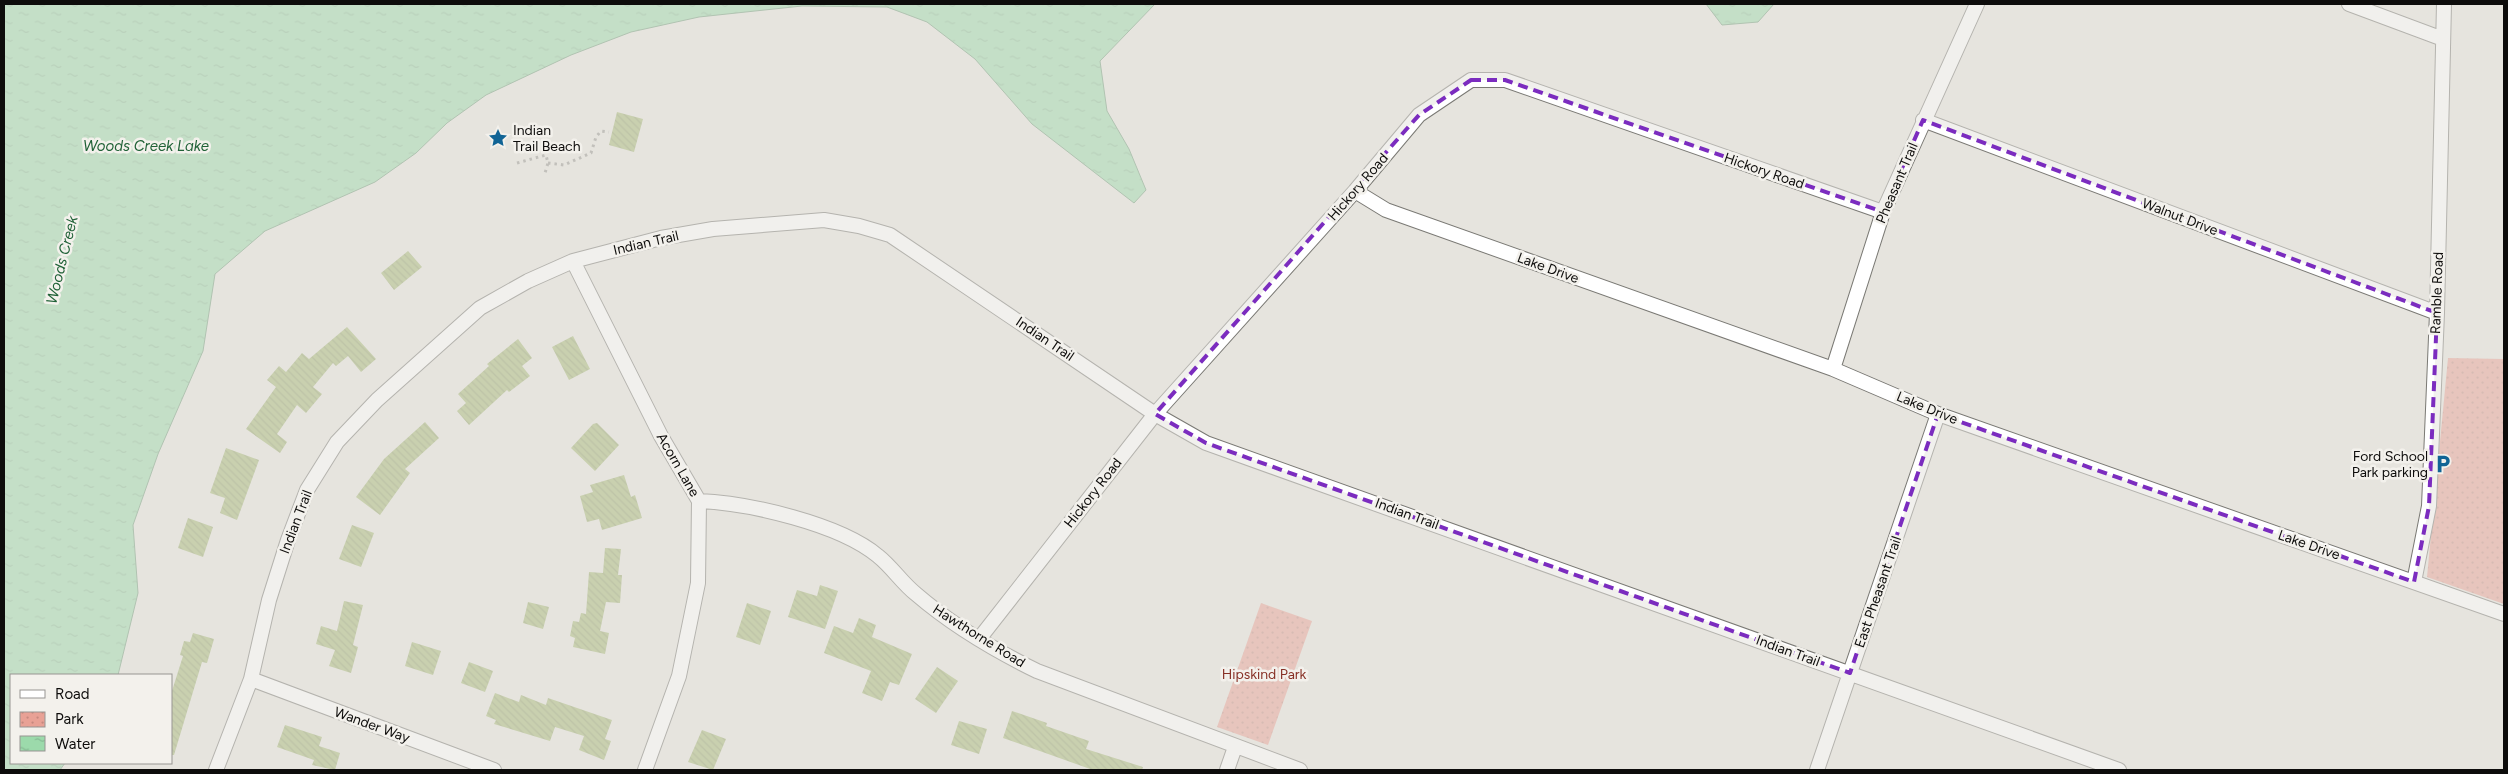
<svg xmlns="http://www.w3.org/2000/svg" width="2508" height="774" viewBox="0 0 2508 774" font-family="Figtree,sans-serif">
	<defs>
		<pattern id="park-dots" width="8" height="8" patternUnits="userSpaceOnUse" patternTransform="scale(1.25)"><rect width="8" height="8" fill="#e8a195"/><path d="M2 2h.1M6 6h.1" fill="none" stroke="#c6897f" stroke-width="1.8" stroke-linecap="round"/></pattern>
		<pattern id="water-ripples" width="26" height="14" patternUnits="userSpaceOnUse" patternTransform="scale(1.25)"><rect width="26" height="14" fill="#9cdaab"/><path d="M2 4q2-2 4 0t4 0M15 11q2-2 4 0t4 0" fill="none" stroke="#85ba92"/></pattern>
		<pattern id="building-back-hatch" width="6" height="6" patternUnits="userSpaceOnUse" patternTransform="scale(1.25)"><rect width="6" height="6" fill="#a6b876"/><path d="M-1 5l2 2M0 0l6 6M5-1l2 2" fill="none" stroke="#8e9d65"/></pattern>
	</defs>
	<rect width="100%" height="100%" fill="#e6e4de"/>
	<!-- park -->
	<path fill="url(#park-dots)" d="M2448,358L2504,359V604L2427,577Z
		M1261,603L1312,621L1268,745L1217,727Z"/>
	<!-- water -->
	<path fill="url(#water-ripples)" stroke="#719c7b" d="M4,4H1155L1100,61L1107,111L1129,149L1146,190L1134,203L1032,124L975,59L927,22L887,7L802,6L699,17L631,32L571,55L486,95L447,123L416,153L375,182L265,231L215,274L203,351L158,454L133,525L138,593L118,675H11V763H65L60,770H4Z
		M1706,4H1774L1758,22L1722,25Z"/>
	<!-- building -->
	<path fill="url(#building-back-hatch)" d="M617,112L643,119L634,152L609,145Z
		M408,251L422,267L394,290L381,273Z
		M347,327L376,359L361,372L348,356L336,366L333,363L313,387L322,394L306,413L297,405L277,434L287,442L280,453L246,429L276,387L267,380L279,366L286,372L302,353L309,359Z
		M573,336L590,369L569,380L552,347Z
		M518,339L532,358L522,366L530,376L509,392L507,390L469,425L457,411L466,403L458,394L489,366L487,364Z
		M425,422L439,438L405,469L410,473L380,515L356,497L384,459Z
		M597,423L619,445L595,471L571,448L593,424Z
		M226,448L259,460L237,520L220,513L225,498L210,493Z
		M624,475L631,497L635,495L642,518L602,530L599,519L587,522L580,496L593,492L590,485Z
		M188,518L213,527L203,557L178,548Z
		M352,525L374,533L361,567L339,559Z
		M605,548L621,549L618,575H622L620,603L606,602L600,631L609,633L605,654L573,647L575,638L570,636L573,621L579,622L581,613L586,614L589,572L603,573Z
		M820,585L838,591L825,629L788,617L797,590L817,596Z
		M344,601L363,605L353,645L358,647L351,673L329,666L335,650L316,644L321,626L337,631Z
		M528,602L549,607L543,629L523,623Z
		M747,603L771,611L760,645L736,637Z
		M859,618L876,625L872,637L912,654L899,685L890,682L882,701L862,693L871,671L824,653L834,626L853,633Z
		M193,633L214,639L207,663L202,662L174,755H171V694L183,656L180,655L184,641L190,642Z
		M412,642L441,651L433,675L405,666Z
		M469,662L493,671L485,692L461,683Z
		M937,667L958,681L936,713L915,699Z
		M495,693L519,702L521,695L546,705L548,698L612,720L605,739L611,741L604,760L579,750L584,736L555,727L550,741L494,724L496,720L486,716Z
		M1012,711L1047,723L1046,726L1089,741L1086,749L1143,767L1142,770H1093L1003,738Z
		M959,721L987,729L979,754L951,745Z
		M285,725L322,737L319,746L340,753L335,770L312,765L314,760L277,747Z
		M702,730L726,739L713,770L688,762Z"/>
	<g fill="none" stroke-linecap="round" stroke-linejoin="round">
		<!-- minor casing -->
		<g stroke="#7a7974" stroke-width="16">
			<path id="minor" d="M2349,4L2443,39
				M1923,120L2437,313
				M1355,191L1386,210L1833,369L1938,414L2504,614
				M573,261L661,436L699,501L698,583L679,676L645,770
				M1833,369L1883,212L1977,4
				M699,501C749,503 840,524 878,556C892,567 902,583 916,594C952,625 994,650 1037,671L1300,770
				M2414,582L2429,506L2437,313L2444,4
				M979,639L1155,414L1355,191L1419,115L1471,80H1505L1883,212
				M251,679L494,770
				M216,770L251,679L269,600L288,540L307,490L337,442L377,400L480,308L528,281L573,261L661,238L713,229L824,220L859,226L890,235L1155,414L1206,443L2119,770
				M1227,770L1235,747
				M1817,770L1938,414"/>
		</g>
		<!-- path -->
		<path stroke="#979691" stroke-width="3" stroke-dasharray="2.5 4" stroke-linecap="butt" d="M517,163L546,155L548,163L545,173
			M548,163L564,165L591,153L596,137L601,131L609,132"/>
		<!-- minor -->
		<use href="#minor" stroke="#fff" stroke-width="14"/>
	</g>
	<!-- marked area -->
	<path d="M0 0H2508V774H0ZM1471,80H1505L1883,212L1923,120L2437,313L2429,506L2414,582L1938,414L1850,673L1206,443L1155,414L1419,115Z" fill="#e6e4de" fill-opacity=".55" fill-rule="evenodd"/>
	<path fill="none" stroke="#7b2cbf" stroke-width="4" stroke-dasharray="10 6" stroke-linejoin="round" d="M1471,80H1505L1883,212L1923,120L2437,313L2429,506L2414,582L1938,414L1850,673L1206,443L1155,414L1419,115Z"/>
	<!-- icons -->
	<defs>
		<g id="sight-bare" transform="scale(1.5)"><path d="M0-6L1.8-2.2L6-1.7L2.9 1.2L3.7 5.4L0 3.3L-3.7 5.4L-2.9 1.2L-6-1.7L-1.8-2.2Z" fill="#116495" stroke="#f3f1ec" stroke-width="2.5" paint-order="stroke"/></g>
		<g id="parking-bare" transform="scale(1.5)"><path d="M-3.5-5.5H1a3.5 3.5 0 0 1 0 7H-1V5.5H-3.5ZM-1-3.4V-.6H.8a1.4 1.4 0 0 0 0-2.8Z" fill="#116495" stroke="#f3f1ec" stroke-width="2.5" paint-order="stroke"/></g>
	</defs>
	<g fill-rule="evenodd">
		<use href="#sight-bare" x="498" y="138"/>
		<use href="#parking-bare" x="2443" y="464"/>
	</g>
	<g text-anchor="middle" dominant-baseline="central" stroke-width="5" stroke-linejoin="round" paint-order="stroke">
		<!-- poi labels -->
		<g font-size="14" fill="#0d0c0b" stroke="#f3f1ec" text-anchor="start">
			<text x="513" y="130">Indian<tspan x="513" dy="16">Trail Beach</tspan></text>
			<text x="2428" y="456" text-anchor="end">Ford School<tspan x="2428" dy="16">Park parking</tspan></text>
		</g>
		<!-- street labels -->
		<g font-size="14" fill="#0d0c0b" stroke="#f3f1ec">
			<text transform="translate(1764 171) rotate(19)">Hickory Road</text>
			<text transform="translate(1897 183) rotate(-67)">Pheasant Trail</text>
			<text transform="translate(1358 187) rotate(-49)">Hickory Road</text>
			<text transform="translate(2180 217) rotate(21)">Walnut Drive</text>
			<text transform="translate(646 243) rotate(-13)">Indian Trail</text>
			<text transform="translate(1548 268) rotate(20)">Lake Drive</text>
			<text transform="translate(2437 293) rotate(-88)">Ramble Road</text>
			<text transform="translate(1045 339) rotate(34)">Indian Trail</text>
			<text transform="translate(1927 408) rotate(22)">Lake Drive</text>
			<text transform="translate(678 465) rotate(60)">Acorn Lane</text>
			<text transform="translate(1093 493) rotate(-52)">Hickory Road</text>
			<text transform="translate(1407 514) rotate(20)">Indian Trail</text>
			<text transform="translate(296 522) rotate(-69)">Indian Trail</text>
			<text transform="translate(2309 545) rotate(19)">Lake Drive</text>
			<text transform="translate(1878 592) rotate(-71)">East Pheasant Trail</text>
			<text transform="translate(979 636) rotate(32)">Hawthorne Road</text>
			<text transform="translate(1788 651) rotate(20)">Indian Trail</text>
			<text transform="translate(372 725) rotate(20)">Wander Way</text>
		</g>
		<!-- park labels -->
		<g font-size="14" fill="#873025" stroke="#f3f1ec">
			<text x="1264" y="674">Hipskind Park</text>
		</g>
		<!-- water labels -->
		<g font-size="15" font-style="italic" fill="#206237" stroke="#f3f1ec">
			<text x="146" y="146">Woods Creek Lake</text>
			<text transform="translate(62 260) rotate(-76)">Woods Creek</text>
		</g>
	</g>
	<!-- border -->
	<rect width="2508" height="774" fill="none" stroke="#0d0c0b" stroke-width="10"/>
	<!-- legend -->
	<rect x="10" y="674" width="162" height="90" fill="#f3f1ec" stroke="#979592"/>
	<rect x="20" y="690" width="25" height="8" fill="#ffffff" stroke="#979592"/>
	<text x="55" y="699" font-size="15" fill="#0d0c0b">Road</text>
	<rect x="20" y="712" width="25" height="15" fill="url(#park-dots)" stroke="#979592"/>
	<text x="55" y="724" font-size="15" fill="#0d0c0b">Park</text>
	<rect x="20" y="736" width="25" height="15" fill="url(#water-ripples)" stroke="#979592"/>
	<text x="55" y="749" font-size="15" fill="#0d0c0b">Water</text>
</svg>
